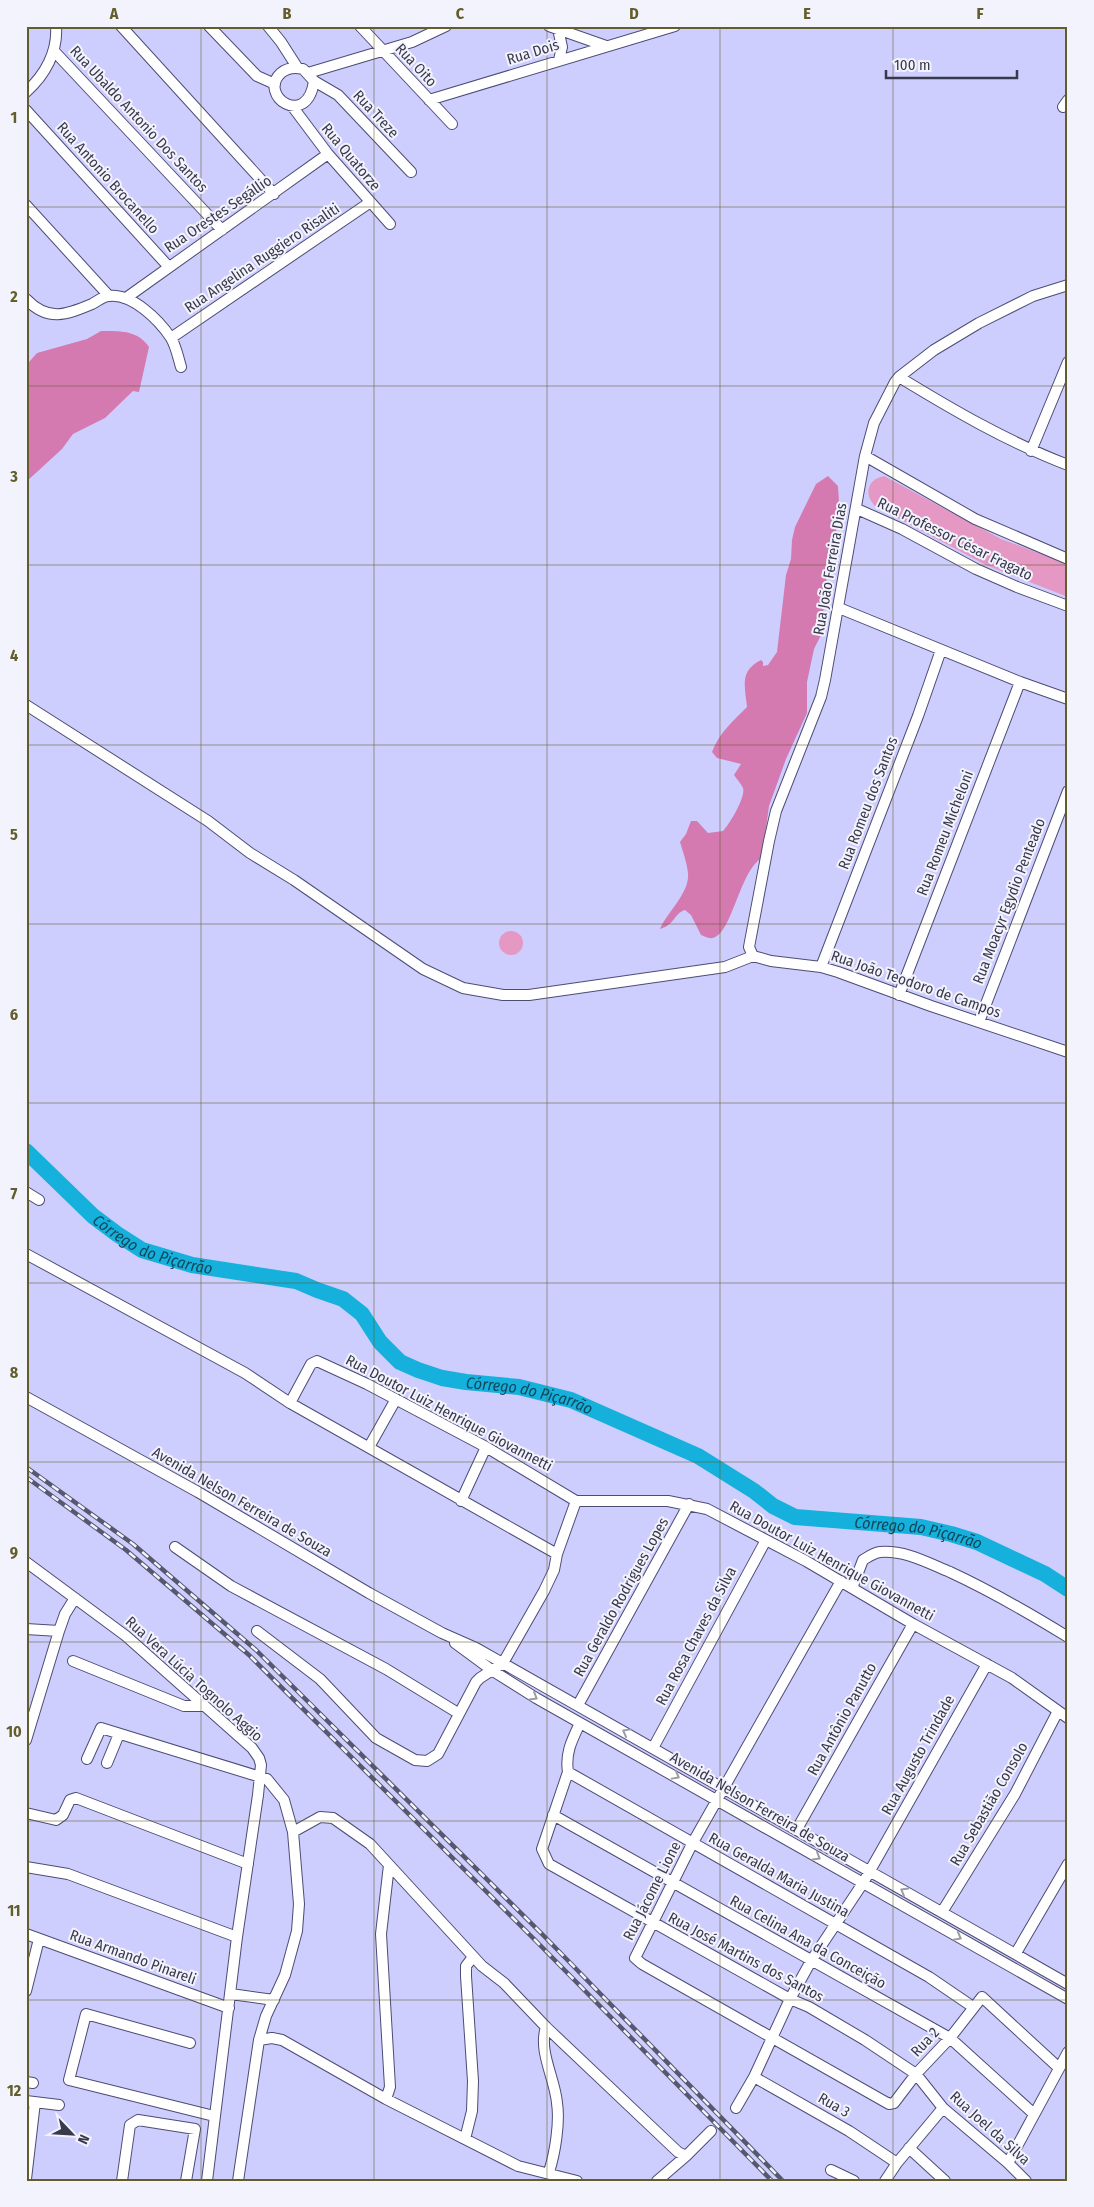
<svg xmlns="http://www.w3.org/2000/svg" width="1094" height="2207" viewBox="0 0 1094 2207" font-family="'Fira Sans Condensed',sans-serif">
	<rect width="100%" height="100%" fill="#cdcefe"/>
	<!-- green -->
	<path fill="#e598c4" d="M884,476L1001,539L1068,564V597L986,565L875,506C863,494 868,479 884,476Z
		M499 943a12 12 0 1 1 24 0a12 12 0 1 1-24 0Z"/>
	<!-- forest -->
	<path fill="#d57ab0" d="M101,331C119,331 138,330 149,347L139,392L133,391L105,418L73,434L62,449L26,482V382L29,362L37,353L87,339Z
		M828,476L838,486L839,502L835,546L827,574L821,635L814,649L807,682V713L786,759L769,806L762,858C739,871 732,936 712,938C709,939 704,936 701,935L691,915L685,910C673,914 676,924 660,929C667,912 690,893 688,873C687,863 683,852 680,842L686,834L691,821H697L708,833L723,831C729,825 746,797 743,788C741,784 737,779 734,775L741,764L717,758L712,752C719,733 733,721 747,707C745,686 739,671 761,660L763,662V666L768,665L777,652L786,575L791,559L792,540L795,527L816,484Z"/>
	<g fill="none" stroke-linecap="round" stroke-linejoin="round">
		<!-- river -->
		<path stroke="#16b0dc" stroke-width="16" id="s1" d="M26,1151L93,1216L117,1234L142,1250L192,1265L296,1281L317,1290L343,1299L362,1314L380,1342L400,1362L418,1370L442,1378L466,1382L519,1387L571,1400L698,1456L754,1491L773,1506L795,1517L921,1527L951,1534L977,1542L1045,1574L1068,1589"/>
		<!-- minor casing -->
		<g stroke="#4d4c75" stroke-width="12">
			<path id="minor" d="M121,26L274,194
				M209,26L257,76L275,84
				M268,26L281,42L297,67
				M360,26L452,124
				M549,26L606,46
				M558,29L562,47L559,60
				M54,51L222,230
				M308,73L412,42L446,26
				M314,81C307,130 257,95 281,73C288,67 295,67 303,69L314,81L338,95L411,172
				M26,92C45,75 58,52 56,26
				M429,100L675,26
				M292,106L328,154L390,224
				M1063,107L1068,100
				M26,110L168,266
				M26,205L109,296
				M126,298L328,154
				M26,299C48,322 66,315 92,304C98,301 103,296 109,296C132,293 159,320 171,338C176,346 178,357 181,367
				M171,338L369,203
				M899,377C953,410 1008,442 1068,465
				M1031,451L1068,362
				M865,456L975,519L1068,559
				M857,509L902,529L976,569L1017,587L1068,606
				M839,608L1020,682L1068,699
				M26,705L208,821L250,853L294,880L423,969L463,988L503,995H529L725,967L753,956
				M753,956L749,947L769,841L776,811L821,697L825,680L865,456L874,423L895,382L899,377L934,350L979,323L1033,296L1068,285
				M753,956L771,961L821,967L838,972L931,1006L1068,1052
				M821,967L918,716L941,650
				M899,995L1020,682
				M979,1022L1068,791
				M26,1192L39,1200
				M26,1254L245,1373L290,1403L557,1554
				M26,1397L198,1492L369,1593L442,1633L476,1648L1068,1984
				M290,1403L311,1364L317,1361L367,1384L486,1447L576,1501H668L707,1509L806,1561L913,1624L1012,1678L1068,1718
				M369,1447L396,1399
				M461,1501L486,1447
				M175,1547L231,1586L386,1669L458,1713
				M26,1562L126,1636L252,1748L259,1758L261,1765L258,1795L237,1937L207,2181
				M841,1581L692,1844L635,1958L642,1964L889,2104L894,2103L916,2074L950,2038L982,1997L1059,2068
				M852,1588L863,1560C868,1557 873,1553 880,1552C905,1550 928,1563 950,1572C991,1591 1029,1613 1068,1637
				M26,1629L59,1631
				M257,1631L320,1679L376,1738L415,1760L427,1761L438,1754L476,1682L480,1678L503,1663L544,1591L554,1570L557,1554L576,1501
				M455,1643L493,1671L536,1698L1068,1999
				M73,1661L184,1706H203
				M578,1705L689,1504
				M580,1723C572,1740 565,1753 568,1772L542,1849L549,1864L790,1999L809,2007L865,2040L916,2074L943,2108L1008,2163L1026,2181
				M26,1740L59,1631L65,1614L75,1598
				M653,1748L766,1540
				M87,1759L101,1728L267,1779L284,1800L293,1832L299,1904L297,1931L285,1975L266,2016L259,2040L238,2181
				M107,1763L119,1734
				M568,1772L929,1977L973,2007
				M26,1813L56,1820L63,1815L70,1800L76,1798L248,1864
				M553,1815L950,2038L1034,2114
				M797,1829L913,1624
				M293,1832L320,1817L333,1818L370,1844L482,1966L504,1983L546,2027L678,2152L686,2156
				M26,1867L68,1874L237,1937
				M942,1912L1015,1794L1058,1711
				M26,1934L229,2008
				M1016,1953L1068,1864
				M26,1991L39,1939
				M231,1994L274,2000
				M546,2027C538,2052 555,2078 557,2103C560,2123 555,2153 549,2172
				M259,2040L272,2038L282,2040L386,2099L518,2166L577,2181
				M190,2043L86,2014L69,2080L214,2116
				M754,2077L849,2131L897,2163
				M26,2082L33,2083
				M386,2099L390,2087L381,1934L389,1865
				M26,2101L59,2105
				M736,2108L754,2077L790,1999L811,1961L863,1883L987,1664
				M465,2139L472,2111L473,2081L466,1976V1966L473,1957
				M909,2148L945,2181
				M1008,2163L1068,2052
				M831,2170L854,2181
				M26,2179L35,2102
				M122,2181L130,2125L138,2120L195,2129L186,2181
				M657,2181L686,2156L711,2131
				M885,2181L897,2163L943,2108"/>
		</g>
		<!-- minor -->
		<use href="#minor" stroke="#fff" stroke-width="10"/>
		<!-- rail casing -->
		<g stroke="#575770" stroke-width="4.5">
			<path id="rail" d="M26,1467L133,1544L256,1650L543,1935L783,2181
				M26,1477L126,1550L249,1655L536,1941L772,2181"/>
		</g>
		<!-- rail -->
		<use href="#rail" stroke="#f3f3fd" stroke-width="2.5" stroke-dasharray="8" stroke-linecap="butt"/>
	</g>
	<!-- one-way arrows -->
	<defs><path id="oneway-chevron" d="M-2-3.5L2.5 0L-2 3.5" fill="none" stroke-width="1.6" stroke-linecap="round" stroke-linejoin="round" transform="scale(1.25)"/></defs>
	<g stroke="#9c9ca6">
		<use href="#oneway-chevron" transform="translate(534 1697) rotate(31)"/>
		<use href="#oneway-chevron" transform="translate(626 1732) rotate(-151)"/>
		<use href="#oneway-chevron" transform="translate(676 1776) rotate(29)"/>
		<use href="#oneway-chevron" transform="translate(817 1857) rotate(30)"/>
		<use href="#oneway-chevron" transform="translate(904 1891) rotate(-150)"/>
		<use href="#oneway-chevron" transform="translate(958 1937) rotate(29)"/>
	</g>
	<!-- grid -->
	<path fill="none" stroke="#625d2a" stroke-width="1" stroke-opacity="0.55" d="M201,26V2181M374,26V2181M547,26V2181M720,26V2181M893,26V2181M26,207H1068M26,386H1068M26,565H1068M26,745H1068M26,924H1068M26,1103H1068M26,1283H1068M26,1462H1068M26,1642H1068M26,1821H1068M26,2000H1068"/>
	<g text-anchor="middle" dominant-baseline="central" stroke-width="4" stroke-linejoin="round" paint-order="stroke">
		<!-- street labels -->
		<g font-size="15" fill="#39394c" stroke="#f3f3fd">
			<text transform="translate(533 52) rotate(-17)">Rua Dois</text>
			<text transform="translate(416 65) rotate(47)">Rua Oito</text>
			<text transform="translate(376 114) rotate(47)">Rua Treze</text>
			<text transform="translate(139 119) rotate(47)">Rua Ubaldo Antonio Dos Santos</text>
			<text transform="translate(351 157) rotate(50)">Rua Quatorze</text>
			<text transform="translate(108 178) rotate(48)">Rua Antonio Brocanello</text>
			<text transform="translate(218 214) rotate(-34)">Rua Orestes Segállio</text>
			<text transform="translate(262 258) rotate(-34)">Rua Angelina Ruggiero Risaliti</text>
			<text transform="translate(955 539) rotate(26)">Rua Professor César Fragato</text>
			<text transform="translate(830 569) rotate(-80)">Rua João Ferreira Dias</text>
			<text transform="translate(868 803) rotate(-69)">Rua Romeu dos Santos</text>
			<text transform="translate(945 833) rotate(-69)">Rua Romeu Micheloni</text>
			<text transform="translate(1009 901) rotate(-69)">Rua Moacyr Egydio Penteado</text>
			<text transform="translate(916 984) rotate(19)">Rua João Teodoro de Campos</text>
			<text transform="translate(449 1413) rotate(28)">Rua Doutor Luiz Henrique Giovannetti</text>
			<text transform="translate(242 1502) rotate(30)">Avenida Nelson Ferreira de Souza</text>
			<text transform="translate(832 1561) rotate(29)">Rua Doutor Luiz Henrique Giovannetti</text>
			<text transform="translate(621 1597) rotate(-61)">Rua Geraldo Rodrigues Lopes</text>
			<text transform="translate(696 1636) rotate(-62)">Rua Rosa Chaves da Silva</text>
			<text transform="translate(194 1679) rotate(42)">Rua Vera Lúcia Tognolo Aggio</text>
			<text transform="translate(842 1719) rotate(-61)">Rua Antônio Panutto</text>
			<text transform="translate(918 1755) rotate(-61)">Rua Augusto Trindade</text>
			<text transform="translate(989 1804) rotate(-60)">Rua Sebastião Consolo</text>
			<text transform="translate(760 1807) rotate(30)">Avenida Nelson Ferreira de Souza</text>
			<text transform="translate(779 1875) rotate(29)">Rua Geralda Maria Justina</text>
			<text transform="translate(652 1891) rotate(-63)">Rua Jácome Lione</text>
			<text transform="translate(808 1942) rotate(29)">Rua Celina Ana da Conceição</text>
			<text transform="translate(133 1957) rotate(20)">Rua Armando Pinareli</text>
			<text transform="translate(746 1957) rotate(28)">Rua José Martins dos Santos</text>
			<text transform="translate(925 2042) rotate(-47)">Rua 2</text>
			<text transform="translate(834 2105) rotate(30)">Rua 3</text>
			<text transform="translate(990 2128) rotate(42)">Rua Joel da Silva</text>
		</g>
		<!-- water labels -->
		<g font-size="16" font-style="italic" fill="#0f485b" stroke="#f3f3fd">
			<text stroke="none"><textPath href="#s1" startOffset="161">Córrego do Piçarrão</textPath></text>
			<text stroke="none"><textPath href="#s1" startOffset="581">Córrego do Piçarrão</textPath></text>
			<text stroke="none"><textPath href="#s1" startOffset="1001">Córrego do Piçarrão</textPath></text>
		</g>
	</g>
	<!-- border -->
	<rect width="1094" height="2207" fill="none" stroke="#f3f3fd" stroke-width="55"/>
	<!-- north arrow -->
	<g transform="translate(72 2134) rotate(115)" stroke="#f3f3fd" stroke-width="4" paint-order="stroke">
	<path d="M0-4L9 19L0 12L-9 19Z" fill="#39394c"/>
	<text y="-8" font-size="14" font-weight="bold" text-anchor="middle" fill="#39394c">N</text>
	</g>
	<!-- scale -->
	<path d="M886 70v8h131v-8" fill="none" stroke="#39394c" stroke-width="2.5"/>
	<text x="894" y="70" font-size="15" fill="#39394c" stroke="#f3f3fd" stroke-width="4" paint-order="stroke">100 m</text>
	<rect x="28" y="28" width="1038" height="2152" fill="none" stroke="#625d2a" stroke-width="2"/>
	<g font-size="16" text-anchor="middle" font-weight="bold" fill="#625d2a">
		<text x="114" y="19">A</text>
		<text x="287" y="19">B</text>
		<text x="460" y="19">C</text>
		<text x="634" y="19">D</text>
		<text x="807" y="19">E</text>
		<text x="980" y="19">F</text>
		<text x="14" y="123">1</text>
		<text x="14" y="302">2</text>
		<text x="14" y="482">3</text>
		<text x="14" y="661">4</text>
		<text x="14" y="840">5</text>
		<text x="14" y="1020">6</text>
		<text x="14" y="1199">7</text>
		<text x="14" y="1378">8</text>
		<text x="14" y="1558">9</text>
		<text x="14" y="1737">10</text>
		<text x="14" y="1916">11</text>
		<text x="14" y="2096">12</text>
	</g>
</svg>
